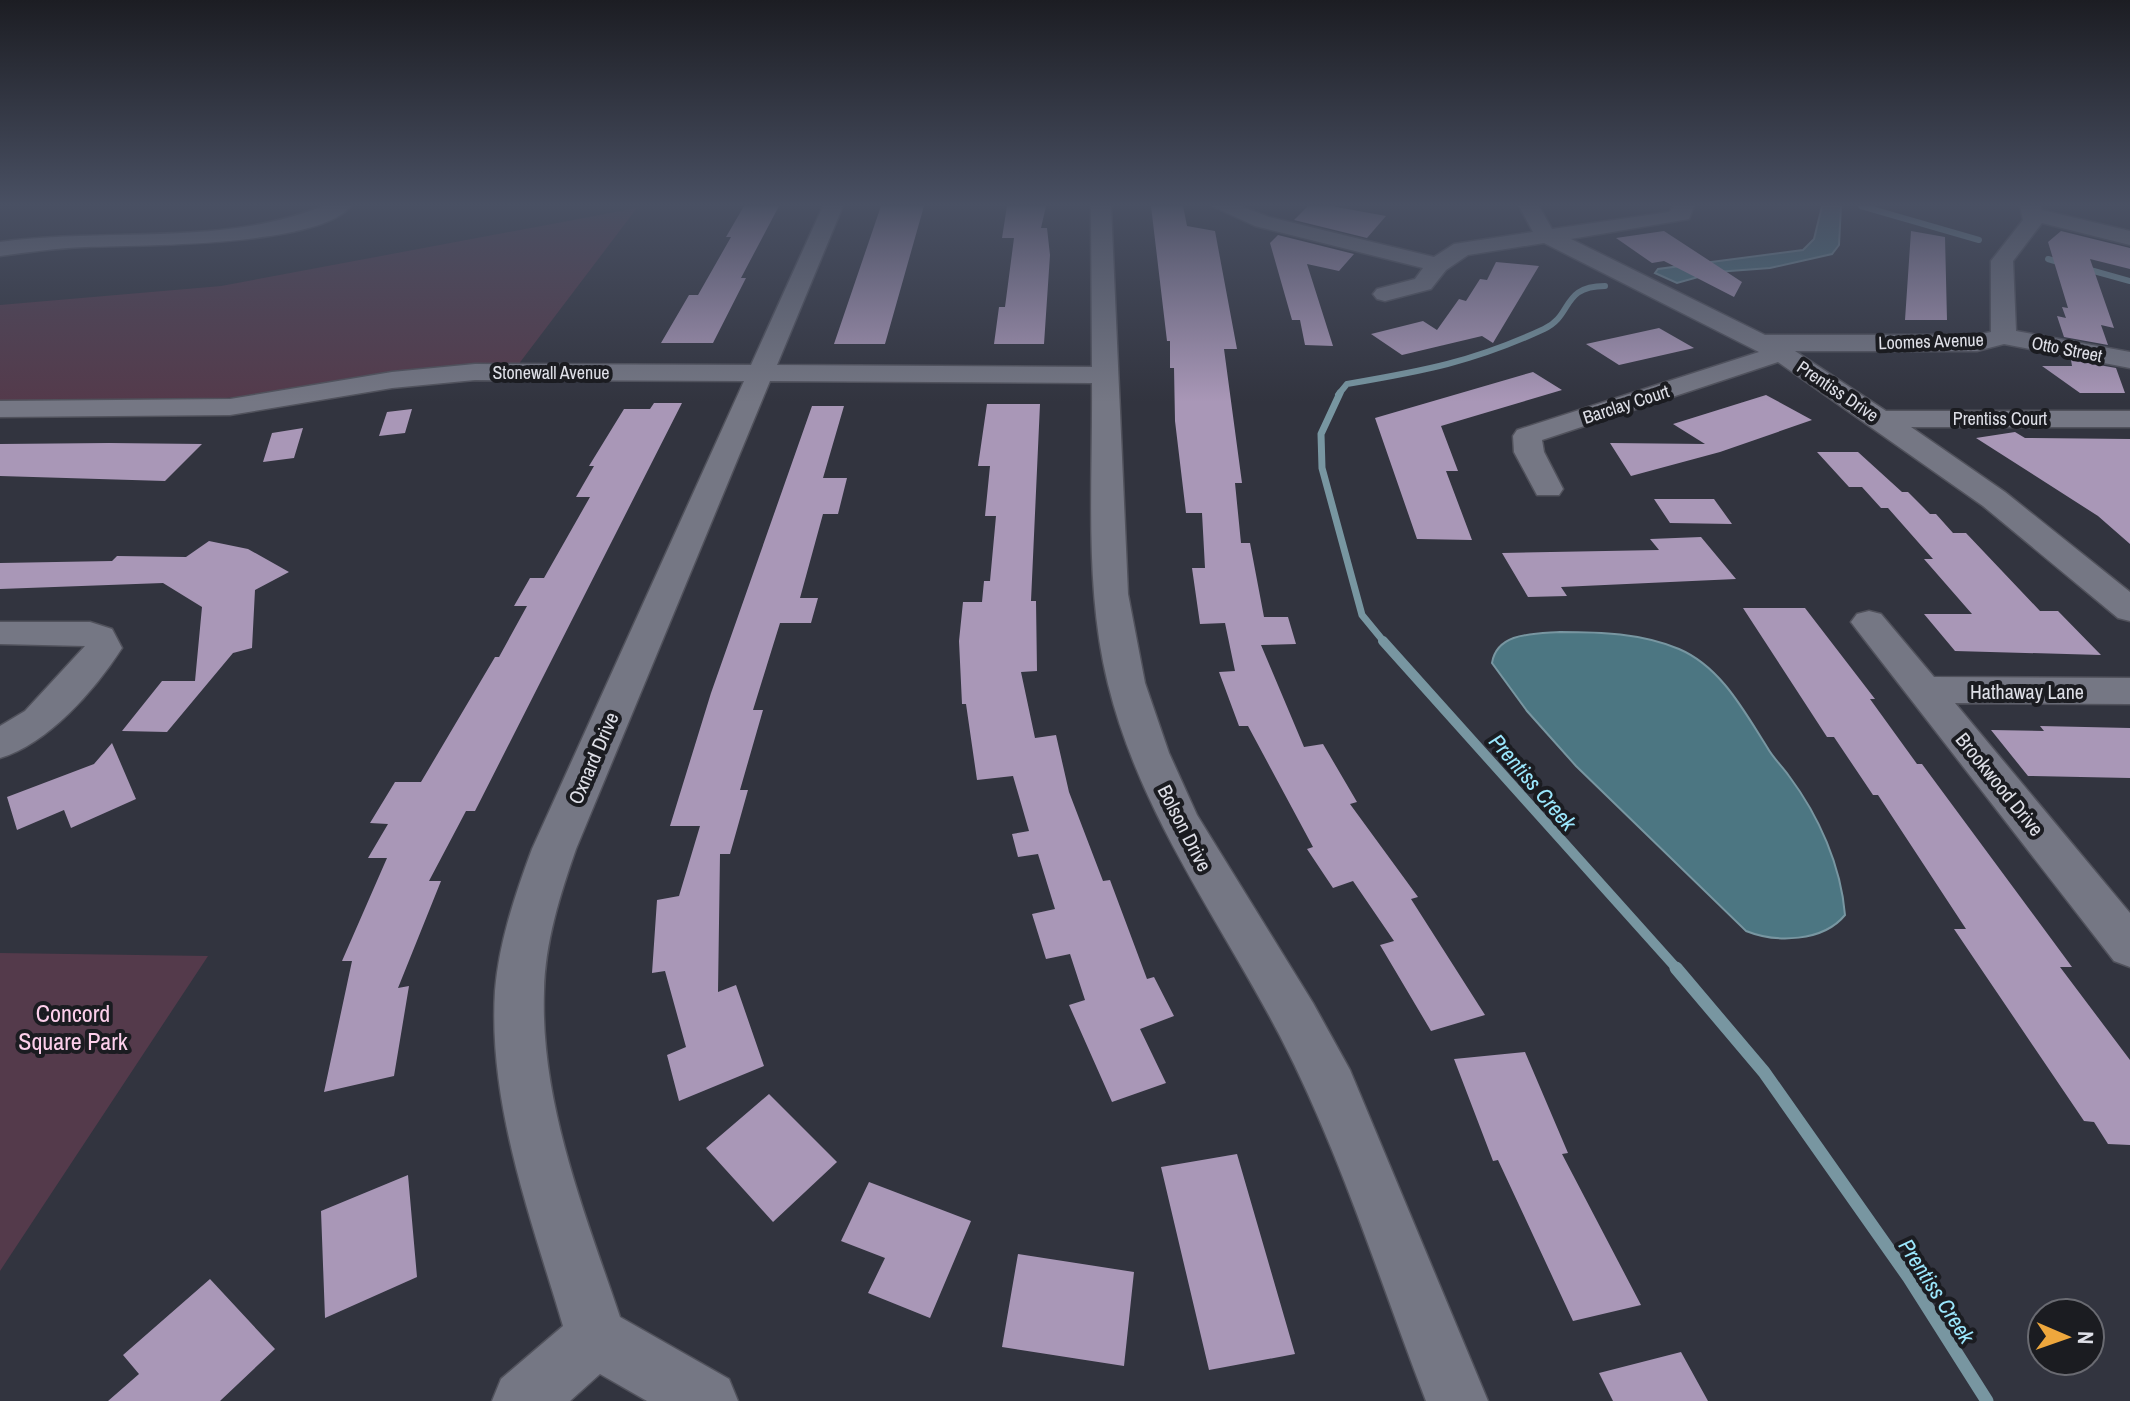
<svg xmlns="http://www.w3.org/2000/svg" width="2130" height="1401" viewBox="0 0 2130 1401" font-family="'Archivo Narrow',sans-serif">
	<rect width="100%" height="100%" fill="#32343f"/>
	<!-- green -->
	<path fill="#543a4b" d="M637,208L518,365L420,369L274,394L203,400L0,401V305L221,286Z
		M0,953L208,956L0,1271Z"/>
	<!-- water -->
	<path fill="#4c7682" stroke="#7896a1" stroke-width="2" d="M1822,206H1841L1839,245L1832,254L1770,268L1716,272L1677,283L1655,273L1658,269L1803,250L1814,239Z
		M1560,632C1600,632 1641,633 1679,649C1721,667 1744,711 1767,747C1773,758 1782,766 1789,776C1819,816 1841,866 1845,915C1823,942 1776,943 1746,931L1576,766L1527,711L1492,663C1497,632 1534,634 1560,632Z"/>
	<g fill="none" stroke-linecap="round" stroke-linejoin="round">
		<!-- stream-far3 -->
		<path stroke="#7896a1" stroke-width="6" d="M1861,206L1979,240
			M2048,259L2065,264
			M2083,268L2130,281
			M1338,395L1347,384C1423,371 1473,362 1544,329C1573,316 1561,286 1605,286"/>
		<!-- stream-far2 -->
		<path stroke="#7896a1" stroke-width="7" d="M1340,393L1321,434L1322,468L1362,615L1385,643"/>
		<!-- stream-far1 -->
		<path stroke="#7896a1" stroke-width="10" d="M1383,641L1678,970"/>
		<!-- stream -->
		<path stroke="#7896a1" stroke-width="13" d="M1676,968L1764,1072L1909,1278L1987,1401"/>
	</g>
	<!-- building -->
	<path fill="#a997b7" d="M744,206H779L741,278H746L713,343H661L689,295H698L731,237H726Z
		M881,206H924L885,344H834Z
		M1007,206H1046L1041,228H1047L1050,255L1044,344H994L999,307H1005L1014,238H1002Z
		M1151,206H1183L1187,226L1215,231L1237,349H1224L1242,483H1235L1241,543H1250L1264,617H1288L1296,644L1261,645L1304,747L1323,744L1357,802L1350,804L1418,897L1411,899L1485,1015L1431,1031L1380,945L1394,941L1353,881L1333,888L1307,849L1313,847L1248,726H1239L1219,672L1235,671L1225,623L1200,624L1192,568H1205L1202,513H1186L1175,421L1174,368H1170V341H1167Z
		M1308,206H1331L1386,216L1367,238L1294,220Z
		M1664,231L1742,282L1734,297L1664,261L1652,263L1616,238Z
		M1911,231L1945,237L1947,320H1905Z
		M2061,231L2130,248V269L2090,259L2114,328L2101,325L2108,345L2064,337L2057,316L2066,318L2062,307L2068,308L2048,242Z
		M1278,235L1354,254L1339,271L1307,264L1333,346L1305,345L1300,320H1292L1270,243Z
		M1496,262L1539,266L1493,343L1482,336L1402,355L1371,334L1423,321L1437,330L1459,299L1466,301L1480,279L1487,280Z
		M1659,328L1694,348L1619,365L1586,344Z
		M2071,360L2116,368L2125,393H2080L2042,366H2072Z
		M1533,372L1562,390L1441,426L1458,471H1446L1472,540L1417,539L1375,418Z
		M1766,395L1812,420L1720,452L1631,476L1610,443L1705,444L1673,424Z
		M654,403H682L475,811H466L429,881H441L398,988L409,986L394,1076L324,1092L352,961H342L387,858H368L388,824L370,823L395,782H421L495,657H499L527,606H514L530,578H544L590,497H576L594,466H589L624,409H650Z
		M987,404H1040L1031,601H1036L1037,671L1021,672L1035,738L1056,735L1069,792L1103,881L1110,880L1147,979L1154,977L1174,1016L1140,1029L1166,1083L1112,1102L1069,1005L1085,1000L1070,954L1046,959L1032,914L1055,909L1038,854L1018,857L1012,834L1029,831L1013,776L977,780L966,704H962L959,641L963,602H982L984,581H990L996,516H985L990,466H978Z
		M812,406H844L823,478H847L838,514H823L800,598H818L811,623H780L753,710H763L740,790H748L730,854H720L718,992L736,985L764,1066L679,1101L667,1055L686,1047L665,971L652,973L657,900L679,896L700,826H670L711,693Z
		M412,409L405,433L379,436L387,412Z
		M303,428L294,458L263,462L272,433Z
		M2015,432L2025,438L2130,439V544L2098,516L1976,438Z
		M109,443L202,444L165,481L0,476V444Z
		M1817,452H1858L1902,492H1908L1930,514H1936L1953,533H1966L2040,611H2058L2101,655L1955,651L1924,614H1972L1924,559H1933L1888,508H1881L1862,487H1849Z
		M1654,499H1714L1732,524L1670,523Z
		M1701,537L1736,579L1561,587L1567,596L1528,597L1502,553L1659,550L1650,539Z
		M209,541L248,549L289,572L255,590L252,648L233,653L167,732L122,731L162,681H195L202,607L163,583L0,589V563L112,561L117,556L186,557Z
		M1743,608H1805L1875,699H1870L1917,764H1922L2072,967H2060L2130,1060V1145L2108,1144L2094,1122L2084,1121L1954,929H1966L1878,795H1873L1834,737H1827Z
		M2040,726L2130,728V778L2028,776L1991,730L2044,731Z
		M112,743L136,799L71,828L64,810L17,830L7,797L94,764Z
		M1525,1052L1568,1153L1562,1154L1641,1305L1573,1321L1498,1160L1493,1161L1454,1059Z
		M769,1094L837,1162L773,1222L706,1148Z
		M1237,1154L1295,1354L1209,1370L1161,1167Z
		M408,1175L417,1277L325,1318L321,1211Z
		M869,1182L971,1221L930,1318L868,1293L885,1258L841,1241Z
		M1018,1254L1134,1272L1124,1366L1002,1347Z
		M210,1279L275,1349L220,1401H108L139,1374L123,1355Z
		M1681,1352L1708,1401H1613L1599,1373Z"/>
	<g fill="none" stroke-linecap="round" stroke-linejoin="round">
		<!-- minor casing -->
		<g stroke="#51525c" stroke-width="3">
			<path id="minor" d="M323,206H351C318,247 140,245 86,247C57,248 29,252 0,256V242C106,227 222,247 323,206Z
				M823,206H843L777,365L1092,367L1091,206H1111L1128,594L1145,683L1169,753L1197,815L1313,1003L1350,1070L1488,1401H1426C1379,1279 1340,1152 1280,1036C1219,919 1140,814 1108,684C1084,587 1093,482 1092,383L770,381L576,849C560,895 545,942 544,991C540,1103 585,1213 620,1317L729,1379L738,1401H647L600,1374L570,1401H492L501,1379L563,1326C531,1218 488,1105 495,991C499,942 515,895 532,849L744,381L475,380L392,388L230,415L0,417V401L230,399L392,372L475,364L751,365Z
				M1212,206H1240L1269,217L1434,257L1454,244L1533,232L1519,206H1539L1552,229L1669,212L1674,206H1694L1689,219L1571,239L1765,335H1977L1991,332V261L2023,220L2020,206H2040L2042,210L2130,231V245L2042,223L2013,261L2016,331L2130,352V368L2004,344L1977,351H1795L1886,411H2130V427H1911L2005,492L2130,592V621L2118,618L1983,506L1778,362L1542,440L1544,452L1563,489L1559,495H1537L1514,452L1513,436L1517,430L1759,352L1544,243L1468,255L1446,270L1431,289L1385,301L1377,299L1373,294L1377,289L1415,279L1423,268L1255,226Z
				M1869,611L1881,614L1934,677L2130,678V704L1955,703L2130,913V967L2114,961L1857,630L1851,622L1857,614Z
				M0,622H90L112,629L122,648C95,690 48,744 0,758V726L25,711L85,646L0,644Z"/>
		</g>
		<!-- minor -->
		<use href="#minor" fill="#757784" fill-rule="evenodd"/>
	</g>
	<!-- sky -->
	<linearGradient id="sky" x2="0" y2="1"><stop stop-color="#1c1d23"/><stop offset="0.51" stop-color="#495063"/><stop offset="1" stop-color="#495063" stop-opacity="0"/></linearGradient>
	<rect width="2130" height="402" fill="url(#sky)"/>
	<g text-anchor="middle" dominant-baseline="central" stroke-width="8" stroke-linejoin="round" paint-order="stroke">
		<!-- far-street labels -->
		<g font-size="18" fill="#dfe0e8" stroke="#1b1c21">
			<text transform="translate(1931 341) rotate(-2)">Loomes Avenue</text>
			<text transform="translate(2067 349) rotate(11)">Otto Street</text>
			<text x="551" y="372">Stonewall Avenue</text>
			<text transform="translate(1838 391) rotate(34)">Prentiss Drive</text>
			<text transform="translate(1626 404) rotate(-18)">Barclay Court</text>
			<text x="2000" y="418">Prentiss Court</text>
		</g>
		<!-- street labels -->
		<g font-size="20" fill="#dfe0e8" stroke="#1b1c21">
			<text x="2027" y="691">Hathaway Lane</text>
			<text transform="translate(593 758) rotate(-67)">Oxnard Drive</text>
			<text transform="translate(2000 784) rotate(51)">Brookwood Drive</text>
			<text transform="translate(1185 828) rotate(63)">Bolson Drive</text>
		</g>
		<!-- water labels -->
		<g font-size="22" font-style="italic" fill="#9be7fd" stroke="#1b1c21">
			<text transform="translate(1533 782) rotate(49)">Prentiss Creek</text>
			<text transform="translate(1937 1291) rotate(57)">Prentiss Creek</text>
		</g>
		<!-- near-park labels -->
		<g font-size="24" fill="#fdcfeb" stroke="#1b1c21">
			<text x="73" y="1013">Concord<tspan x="73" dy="28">Square Park</tspan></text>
		</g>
	</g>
	<!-- north arrow -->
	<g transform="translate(2066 1337) rotate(92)"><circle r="38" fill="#1b1c21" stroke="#696a71" stroke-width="2"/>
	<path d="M0-6L14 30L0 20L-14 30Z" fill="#eea73d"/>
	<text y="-12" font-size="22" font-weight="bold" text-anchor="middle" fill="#dfe0e8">N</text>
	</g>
</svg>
